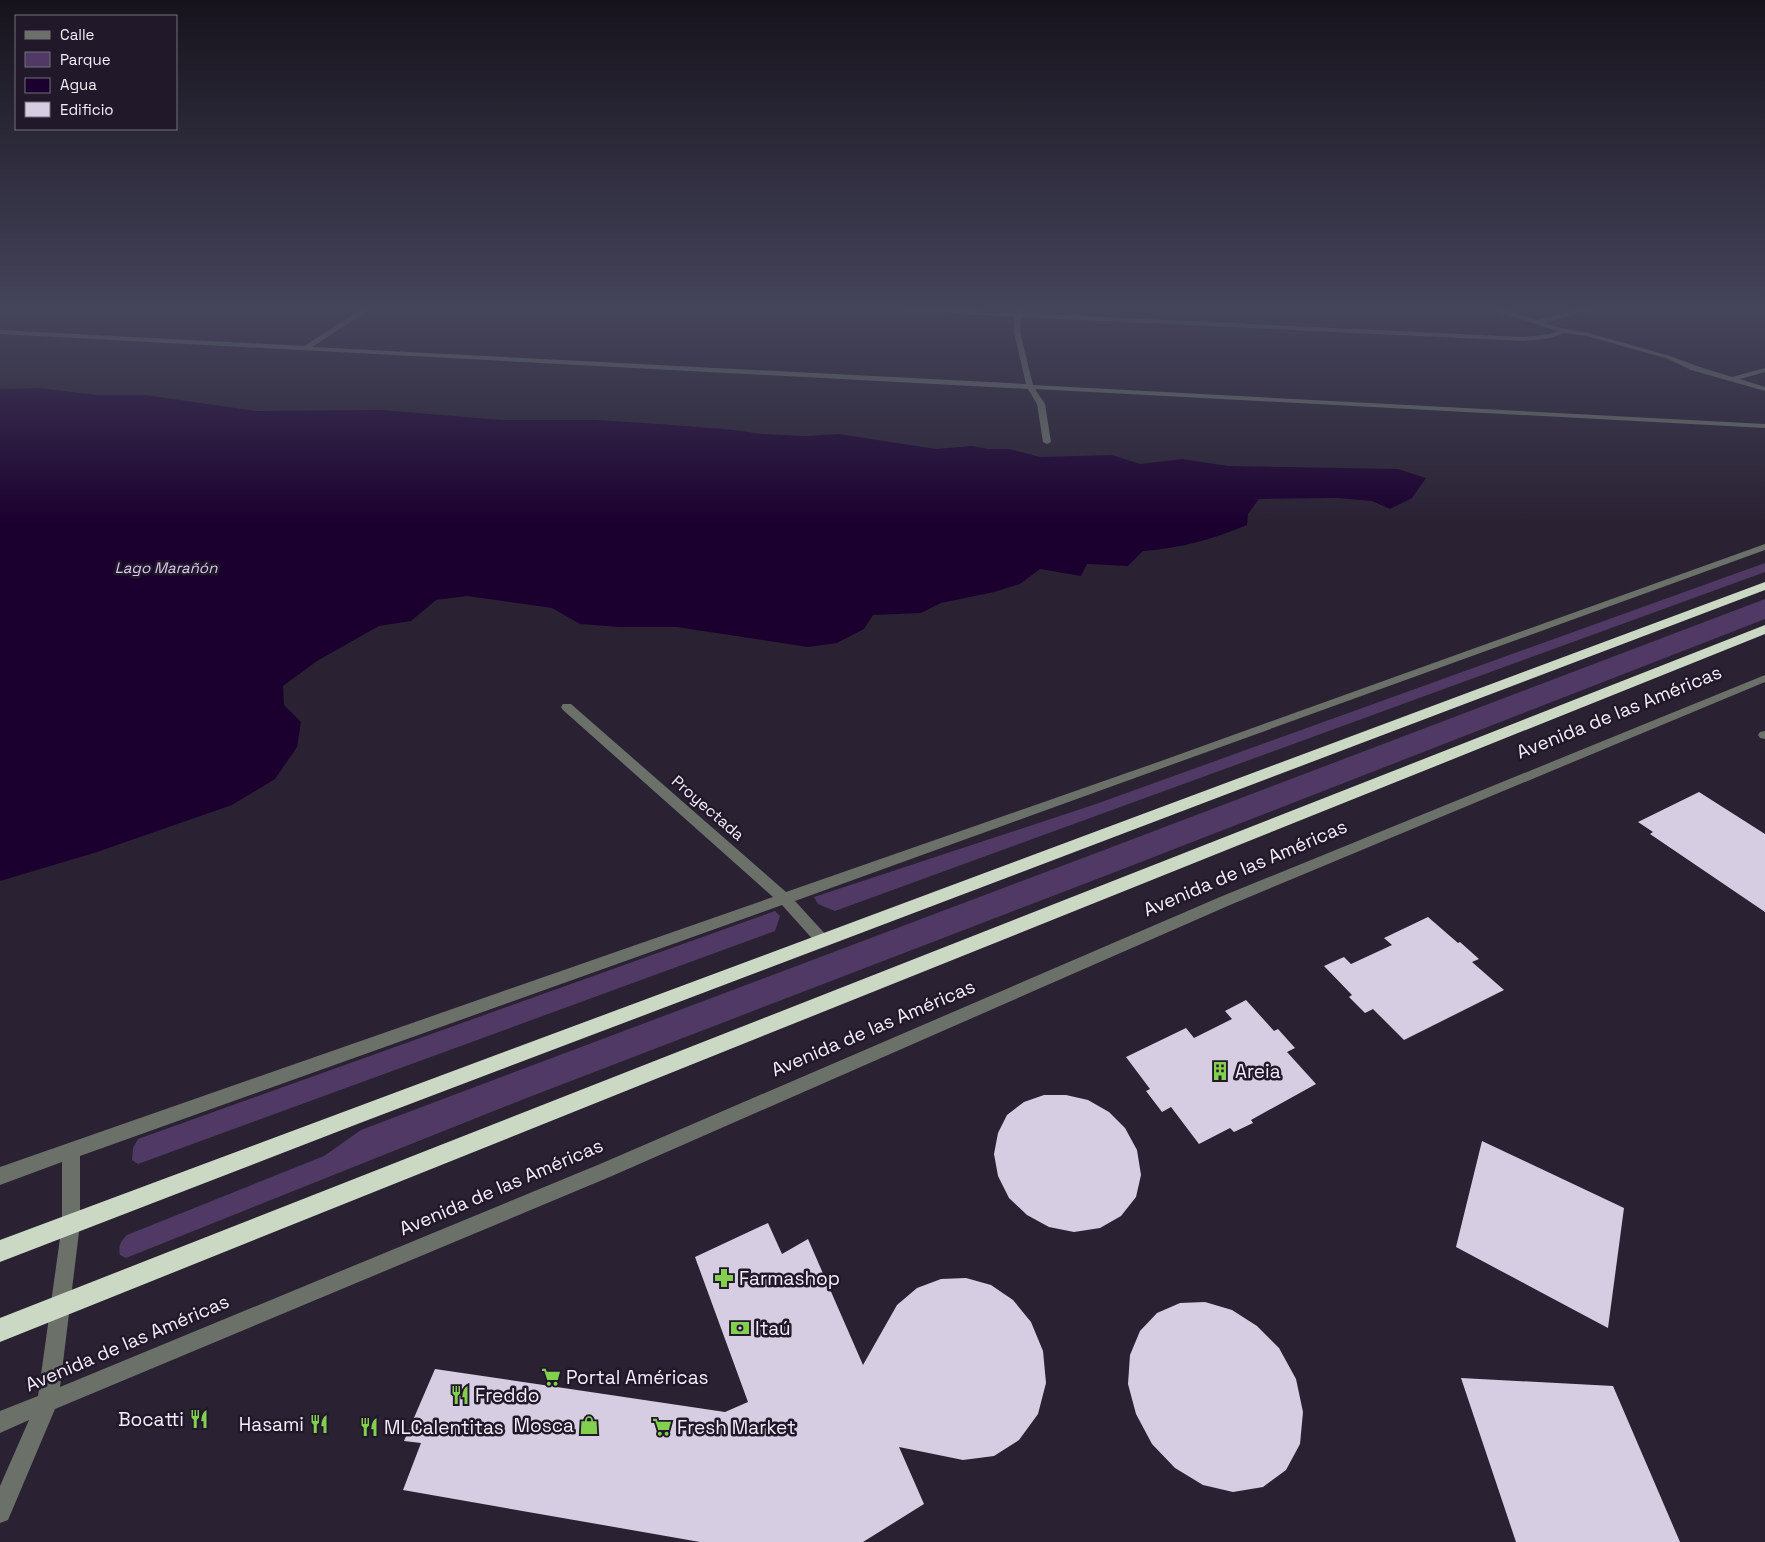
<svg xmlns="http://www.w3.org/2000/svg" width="1765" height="1542" viewBox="0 0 1765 1542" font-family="'Space Grotesk',sans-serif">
	<rect width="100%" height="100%" fill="#2a2233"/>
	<!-- green -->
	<path fill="#503a65" d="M1765,563V572L835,911L818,904L814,897L1096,804Z
		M1765,599V619L1110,874L524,1099L126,1258L120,1255C118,1245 121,1241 127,1235L324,1156L361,1130L1091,855Z
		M775,911L780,916L775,931L138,1164L132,1160L133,1148L138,1139Z"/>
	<!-- water -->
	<path fill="#1b002f" d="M38,388L97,395H145L256,411L382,410L501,420H597L659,424L734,430L762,434L805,436L839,434L936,449L972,446L988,449H1009L1040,457L1112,455L1140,464L1182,459L1228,466L1398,469L1426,478L1412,498L1390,509L1372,501L1337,498L1259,499L1248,514L1247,525C1211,540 1181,548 1143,551L1128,566L1087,564L1081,576L1040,569L1020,584L994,592L941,603L921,613L873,615L864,629L837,643L808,647L677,627H619L580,624L552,608L467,596L436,600L411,621L379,626L317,661L283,686L284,705L301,722L297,747L275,779L232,805L94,853L0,881V389Z"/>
	<!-- building -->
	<path fill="#d7cde3" d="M1699,792L1765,834V912L1650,834L1653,832L1638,822Z
		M1428,917L1458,943L1460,942L1479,959L1472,962L1504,990L1404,1040L1373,1009L1365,1013L1349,997L1352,995L1324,966L1344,957L1351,964L1392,945L1384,938Z
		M1246,1000L1274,1031L1278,1029L1295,1048L1287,1052L1316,1084L1251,1120L1253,1123L1234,1132L1230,1128L1199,1144L1171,1107L1162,1112L1146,1091L1150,1089L1126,1057L1186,1028L1194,1038L1232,1019L1225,1011Z
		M1044,1095H1066L1088,1100L1109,1112L1125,1128L1137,1150L1141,1175L1136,1197L1121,1216L1100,1228L1074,1232L1049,1227L1027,1215L1009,1198L998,1176L994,1154L998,1133L1007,1115L1024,1102Z
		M1482,1141L1624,1208L1608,1328L1456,1247Z
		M768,1223L782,1254L808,1239L863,1365L897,1305L917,1288L941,1279L966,1278L991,1285L1013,1300L1031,1322L1043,1351L1046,1383L1038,1414L1019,1440L994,1456L963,1460L899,1447L924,1504L863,1542H700L403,1490L421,1443L404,1441L435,1369L725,1412L748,1402L695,1257Z
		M1205,1302L1232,1310L1257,1326L1279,1348L1296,1379L1303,1412L1300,1444L1286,1470L1263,1487L1233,1492L1203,1485L1175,1468L1152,1444L1136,1414L1128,1384L1130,1355L1140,1331L1157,1313L1180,1303Z
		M1461,1378L1613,1386L1680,1542H1516Z"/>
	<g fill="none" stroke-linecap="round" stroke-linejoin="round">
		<!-- lane -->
		<path fill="#6b7068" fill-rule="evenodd" d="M1765,731V739L1760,738L1758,735L1760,732Z"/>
		<!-- street -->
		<path fill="#6b7068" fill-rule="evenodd" d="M364,308H372L312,347L1026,384L1014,332V317L862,308H914L1015,313V308H1021V313L1524,337L1549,334L1558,331L1486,308H1497L1537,320L1586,308H1599L1544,323L1566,329L1589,333L1670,356L1697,366L1732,377L1765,368V372L1740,379L1765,387V391L1691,370L1666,358L1586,336L1565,333L1550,338L1524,341L1021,317L1020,332L1033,385L1765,424V428L1035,389L1045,404L1051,442L1047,444L1043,442L1037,404L1028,389L0,334V330L304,346Z
			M1765,544V550L795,901L827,936L829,940L827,944L822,946L817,944L782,905L80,1156V1224L60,1387L600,1164L1220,897L1765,675V682L1230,905L612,1176L55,1409L8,1520L0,1523V1486L29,1420L0,1433V1411L38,1396L62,1224V1162L0,1185V1167L773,897L563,710L561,707L563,704H571L786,892L1161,761Z"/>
		<!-- highway -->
		<path fill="#cbd8c4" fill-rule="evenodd" d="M1765,582V590L360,1123L0,1262V1240Z
			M1765,625V634L0,1342V1318Z"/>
	</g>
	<!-- sky -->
	<linearGradient id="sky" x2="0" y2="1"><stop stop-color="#17131c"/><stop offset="0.59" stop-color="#44445b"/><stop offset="1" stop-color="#44445b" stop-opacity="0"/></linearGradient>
	<rect width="1765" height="524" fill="url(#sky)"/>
	<!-- icons -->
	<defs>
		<g id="building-bare" transform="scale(1.5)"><path d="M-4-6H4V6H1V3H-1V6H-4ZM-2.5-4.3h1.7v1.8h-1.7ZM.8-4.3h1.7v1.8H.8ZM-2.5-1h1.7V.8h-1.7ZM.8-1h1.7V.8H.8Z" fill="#83d04e" stroke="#211929" stroke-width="2.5" paint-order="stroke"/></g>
		<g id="pharmacy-bare" transform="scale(1.5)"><path d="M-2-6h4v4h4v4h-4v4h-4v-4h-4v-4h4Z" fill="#83d04e" stroke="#211929" stroke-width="2.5" paint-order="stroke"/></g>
		<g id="bank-bare" transform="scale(1.5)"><path d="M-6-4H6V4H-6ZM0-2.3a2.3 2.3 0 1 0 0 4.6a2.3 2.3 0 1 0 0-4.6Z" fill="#83d04e" stroke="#211929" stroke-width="2.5" paint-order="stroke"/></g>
		<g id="supermarket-bare" transform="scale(1.5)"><path d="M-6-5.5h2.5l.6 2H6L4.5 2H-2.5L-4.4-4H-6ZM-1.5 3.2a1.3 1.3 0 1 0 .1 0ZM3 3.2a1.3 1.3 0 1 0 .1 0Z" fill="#83d04e" stroke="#211929" stroke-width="2.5" paint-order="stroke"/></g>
		<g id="restaurant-bare" transform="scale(1.5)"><path d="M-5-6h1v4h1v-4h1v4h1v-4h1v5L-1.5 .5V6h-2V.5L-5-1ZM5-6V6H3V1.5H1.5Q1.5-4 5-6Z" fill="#83d04e" stroke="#211929" stroke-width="2.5" paint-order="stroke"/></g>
		<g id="shop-bare" transform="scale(1.5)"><path d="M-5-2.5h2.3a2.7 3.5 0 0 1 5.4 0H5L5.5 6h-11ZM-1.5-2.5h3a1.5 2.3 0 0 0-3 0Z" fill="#83d04e" stroke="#211929" stroke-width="2.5" paint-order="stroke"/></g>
	</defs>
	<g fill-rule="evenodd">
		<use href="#building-bare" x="1220" y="1071"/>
		<use href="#pharmacy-bare" x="724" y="1278"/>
		<use href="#bank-bare" x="740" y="1328"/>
		<use href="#supermarket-bare" x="551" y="1377"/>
		<use href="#restaurant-bare" x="460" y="1395"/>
		<use href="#restaurant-bare" x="199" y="1419"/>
		<use href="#restaurant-bare" x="319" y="1424"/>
		<use href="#shop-bare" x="589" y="1425"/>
		<use href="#restaurant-bare" x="369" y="1427"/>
		<use href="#supermarket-bare" x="662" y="1427"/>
	</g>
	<g text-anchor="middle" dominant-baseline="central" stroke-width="5" stroke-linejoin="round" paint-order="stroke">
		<!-- far-water labels -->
		<g font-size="15" font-style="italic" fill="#dcc8f2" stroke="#211929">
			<text x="166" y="567">Lago Marañón</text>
		</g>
		<!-- street labels -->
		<g font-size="16" fill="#f3eef9" stroke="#211929">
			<text transform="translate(708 808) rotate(41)">Proyectada</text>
		</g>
		<!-- near-street labels -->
		<g font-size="19" fill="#f3eef9" stroke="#211929">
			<text transform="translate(1619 712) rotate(-22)">Avenida de las Américas</text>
			<text transform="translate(1245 868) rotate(-23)">Avenida de las Américas</text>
			<text transform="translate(873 1028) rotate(-23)">Avenida de las Américas</text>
			<text transform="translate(501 1187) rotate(-23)">Avenida de las Américas</text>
			<text transform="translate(127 1343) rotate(-23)">Avenida de las Américas</text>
		</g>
		<!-- near-poi labels -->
		<g font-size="19" fill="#f3eef9" stroke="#211929" text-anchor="start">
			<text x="1235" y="1071">Areia</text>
			<text x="739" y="1278">Farmashop</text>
			<text x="755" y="1328">Itaú</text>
			<text x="566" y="1377">Portal Américas</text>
			<text x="475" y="1395">Freddo</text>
			<text x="184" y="1419" text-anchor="end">Bocatti</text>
			<text x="304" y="1424" text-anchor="end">Hasami</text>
			<text x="574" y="1425" text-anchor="end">Mosca</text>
			<text x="384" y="1427">MLCalentitas</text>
			<text x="677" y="1427">Fresh Market</text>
		</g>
	</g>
	<!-- legend -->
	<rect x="15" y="15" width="162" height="115" fill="#211929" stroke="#756e7c"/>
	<rect x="25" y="31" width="25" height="8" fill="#6b7068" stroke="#756e7c"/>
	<text x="60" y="40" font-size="15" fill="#f3eef9">Calle</text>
	<rect x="25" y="52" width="25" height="15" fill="#503a65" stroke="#756e7c"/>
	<text x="60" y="65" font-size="15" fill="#f3eef9">Parque</text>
	<rect x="25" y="78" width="25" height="15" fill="#1b002f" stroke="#756e7c"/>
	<text x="60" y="90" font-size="15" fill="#f3eef9">Agua</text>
	<rect x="25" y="102" width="25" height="15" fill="#d7cde3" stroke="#756e7c"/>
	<text x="60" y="115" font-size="15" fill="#f3eef9">Edificio</text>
</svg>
